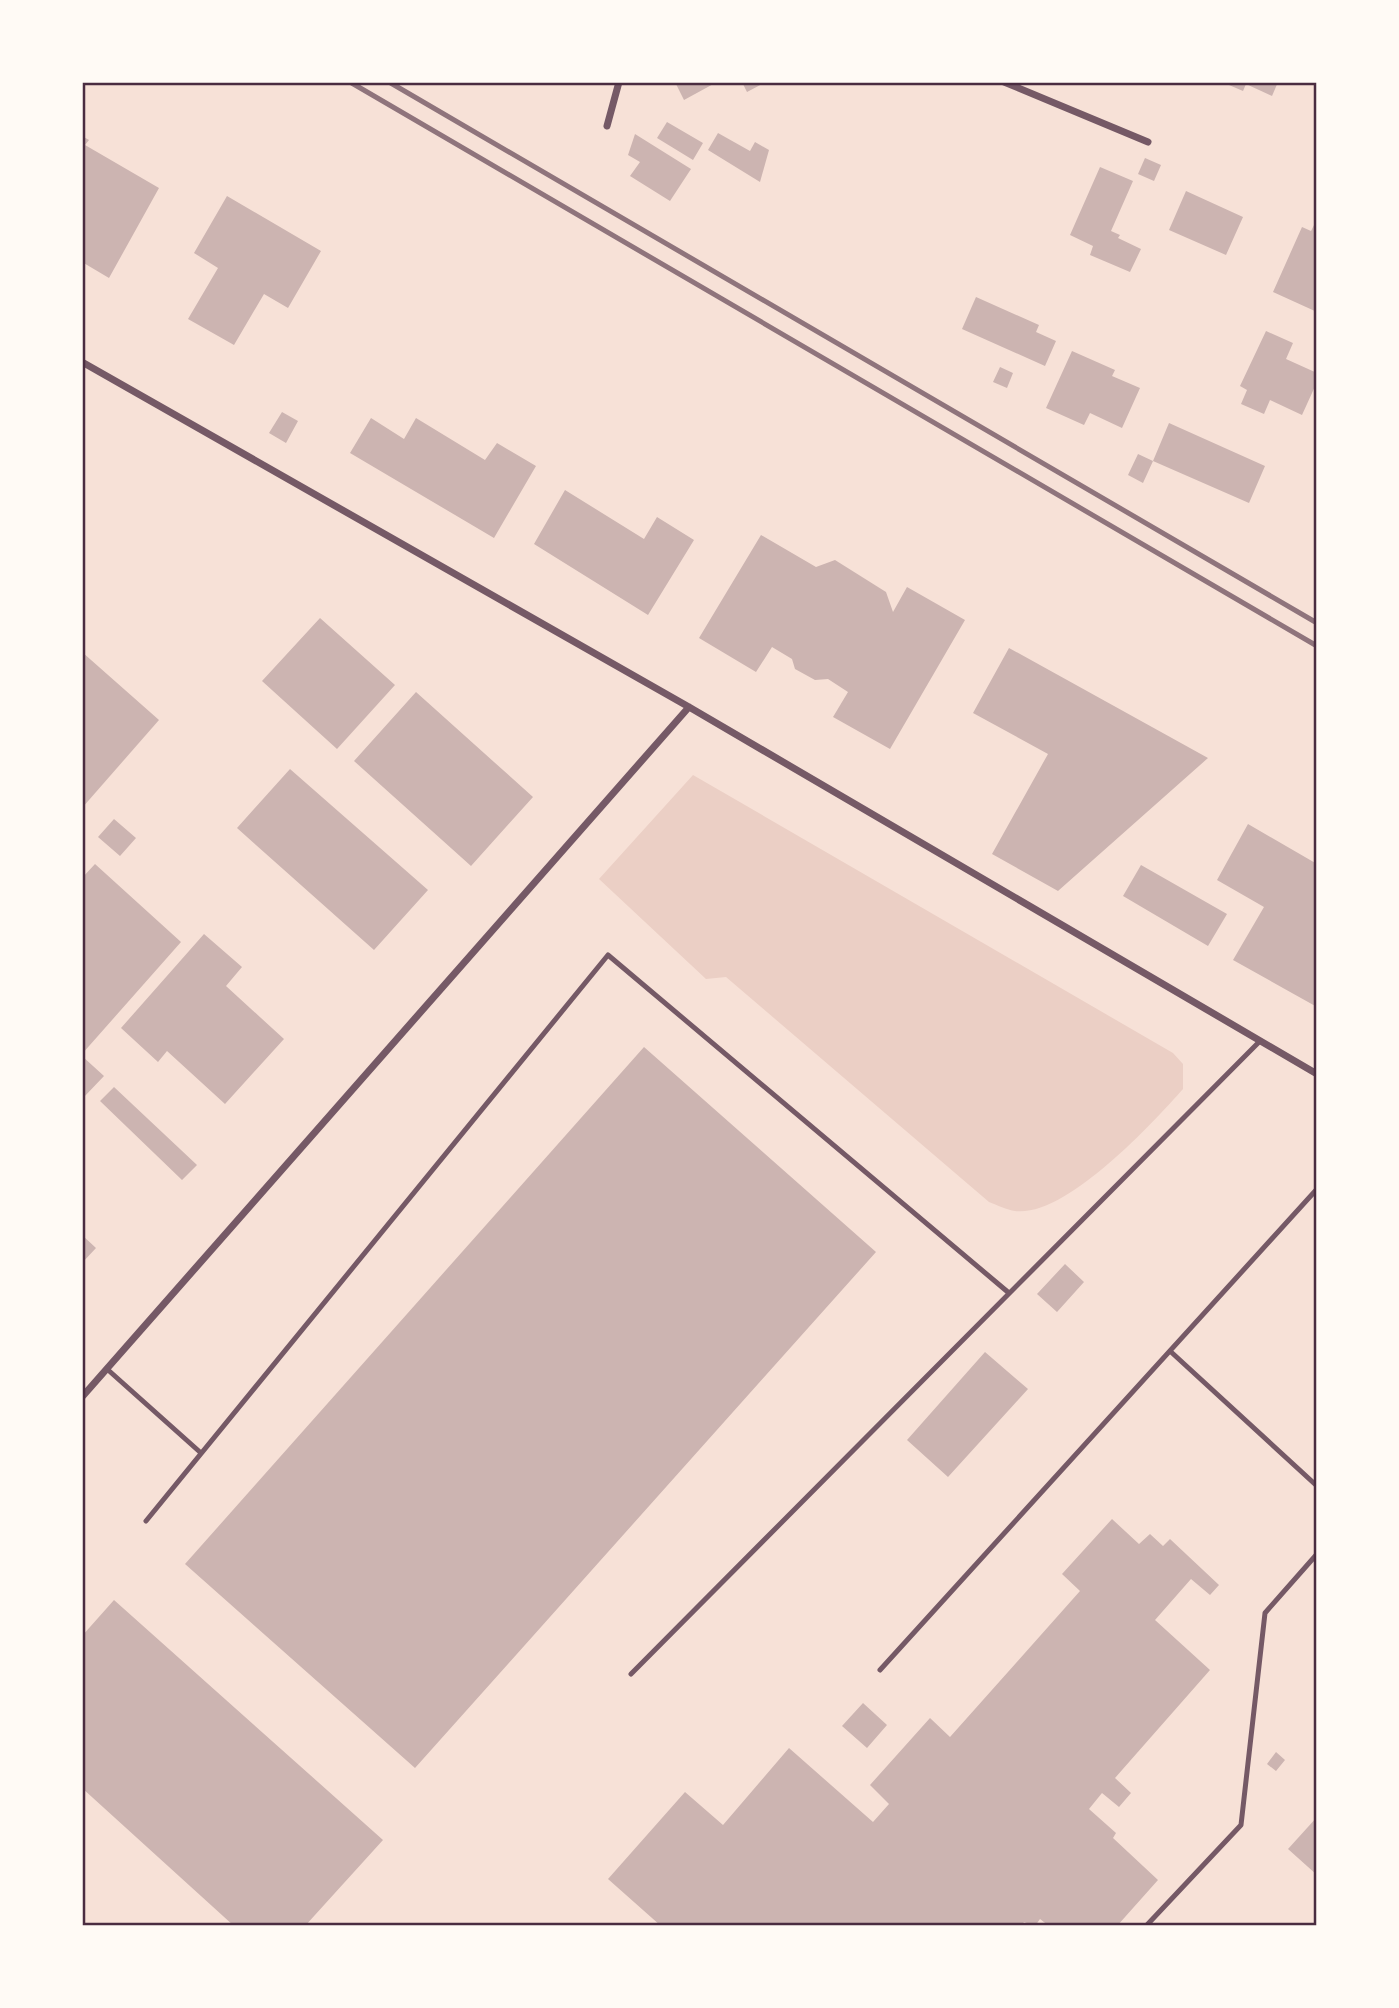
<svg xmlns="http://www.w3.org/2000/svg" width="1399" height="2008" viewBox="0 0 1399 2008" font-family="'Noto Sans',sans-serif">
	<rect width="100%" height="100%" fill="#f7e1d7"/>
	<!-- green -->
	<path fill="#ebcfc5" d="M693,775L1173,1053L1183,1064V1089C1152,1124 1065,1218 1015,1211C1007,1210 997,1205 989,1202L726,977L706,979L599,879Z"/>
	<!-- building -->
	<path fill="#ccb4b1" d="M675,82H717L684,100Z
		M742,82H766L747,92Z
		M1222,82H1278L1272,96L1246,84L1243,91Z
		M667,122L703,143L693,160L657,138Z
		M718,133L750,151L755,142L769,150L760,182L708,150Z
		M635,134L691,169L670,201L630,176L640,162L628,155Z
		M82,136L89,140L85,145L159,188L109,278L82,262Z
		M1145,158L1161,165L1154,181L1138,174Z
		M1100,167L1133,181L1111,231L1120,235L1118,238L1141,249L1130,272L1090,255L1093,246L1070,235Z
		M1186,191L1243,217L1226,255L1169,230Z
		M227,196L321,251L288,308L264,294L234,345L188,319L218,268L194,253Z
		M1317,219V312L1273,292L1302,227L1311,231Z
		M976,297L1039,325L1036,332L1056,341L1045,366L962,329Z
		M1266,331L1293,343L1286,359L1317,373V382L1302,415L1270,400L1264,414L1241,404L1247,390L1240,386Z
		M1072,351L1115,370L1112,376L1140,388L1122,428L1090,413L1084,425L1046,408Z
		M1000,367L1013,373L1007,388L993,382Z
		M282,412L298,421L286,443L269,433Z
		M371,418L404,439L416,418L485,460L497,443L536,466L494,538L350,453Z
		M1169,423L1265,466L1249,503L1153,461Z
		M1138,454L1153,461L1143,483L1128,475Z
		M565,490L644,539L657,517L694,540L648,615L534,544Z
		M761,535L816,567L835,560L886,592L893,612L907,587L965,620L890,749L833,717L848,692L828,679L815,680L795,669L792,659L772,647L756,672L699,638Z
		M320,618L395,685L337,749L262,681Z
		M1009,648L1208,758L1058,891L992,854L1048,754L973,713Z
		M82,652L159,720L82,808Z
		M416,692L533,797L471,866L354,761Z
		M290,769L428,890L374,950L237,828Z
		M114,819L136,838L120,856L98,837Z
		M1248,824L1317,864V1007L1233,960L1264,907L1217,880Z
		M95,864L181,942L82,1054V878Z
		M1141,865L1227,914L1208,946L1123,896Z
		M204,934L242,967L226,986L284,1039L225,1104L167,1051L158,1062L121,1028Z
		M644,1047L876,1252L415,1768L185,1564Z
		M82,1056L104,1076L84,1097L82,1096Z
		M114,1087L197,1165L182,1180L100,1101Z
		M82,1235L96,1248L82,1263Z
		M1065,1264L1084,1282L1057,1312L1037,1294Z
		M985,1352L1028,1389L948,1477L907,1440Z
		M1112,1519L1139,1544L1150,1534L1163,1546L1170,1539L1219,1585L1210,1595L1191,1579L1155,1620L1210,1670L1115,1778L1131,1793L1119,1807L1102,1793L1089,1809L1116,1833L1113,1838L1158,1880L1117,1926H1049L1040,1919L1035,1926L1024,1922L1021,1926H661L608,1879L685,1792L723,1825L789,1748L873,1822L889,1804L870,1785L930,1718L950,1737L1080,1591L1062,1574Z
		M114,1600L383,1840L305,1926H234L82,1788V1636Z
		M863,1703L887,1725L867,1748L842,1726Z
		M1276,1752L1285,1760L1276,1771L1267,1764Z
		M1317,1817V1875L1288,1849Z"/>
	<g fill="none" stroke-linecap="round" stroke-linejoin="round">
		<!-- service -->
		<path stroke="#755966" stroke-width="5" d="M1170,1351L1317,1486
			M107,1369L201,1453
			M146,1521L608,955L1009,1293
			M880,1670L1317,1189
			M631,1674L1260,1041
			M1146,1926L1241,1825L1265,1613L1317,1554"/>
		<!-- minor -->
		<path stroke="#755966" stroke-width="7" d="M1004,82L1148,142
			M607,126L619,82
			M82,362L689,707L1317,1074
			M82,1397L689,707"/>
		<!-- rail -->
		<path stroke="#8f747c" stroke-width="5" d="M350,82L1317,646
			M389,82L1317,623"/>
	</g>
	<!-- border -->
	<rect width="1399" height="2008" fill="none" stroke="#fffaf5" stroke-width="168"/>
	<rect x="84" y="84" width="1231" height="1840" fill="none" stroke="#4a2c40" stroke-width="2.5"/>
</svg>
